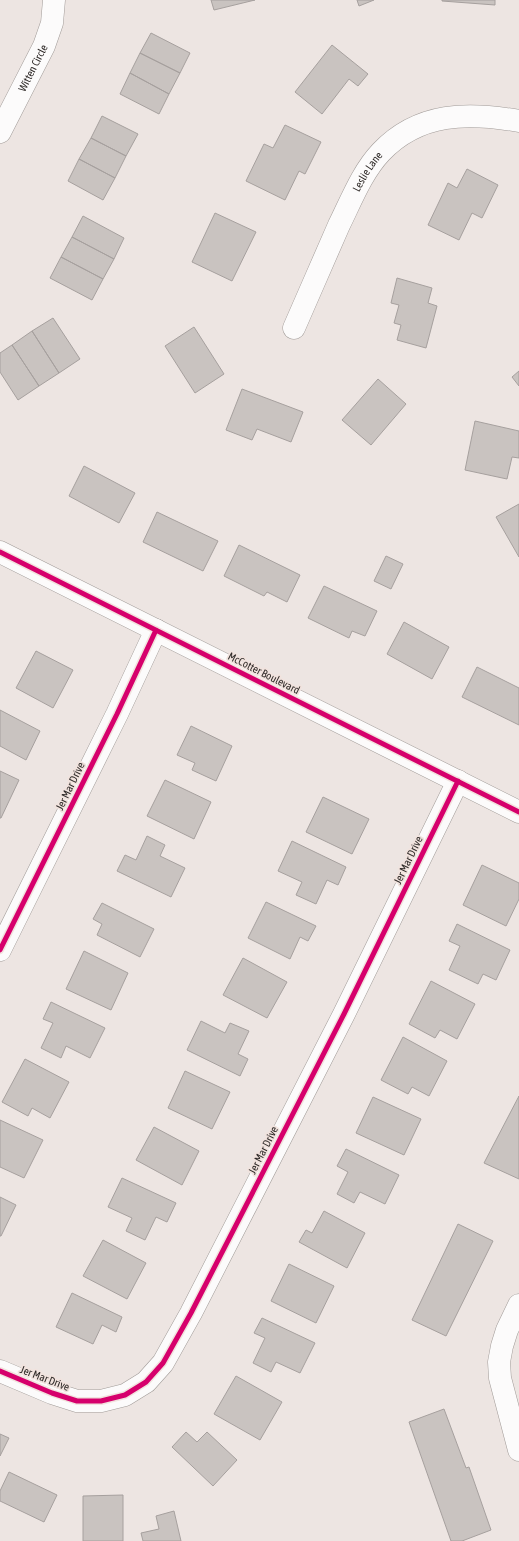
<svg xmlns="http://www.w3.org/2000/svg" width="519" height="1541" viewBox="0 0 519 1541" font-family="'Asap Condensed',sans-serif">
	<rect width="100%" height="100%" fill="#ede5e2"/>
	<!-- building -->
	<path fill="#c9c3c0" stroke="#a6a09e" d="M211,0H255L214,10Z
		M357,0H374L359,6Z
		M442,0H495V5L442,1Z
		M151,33L190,53L180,73L140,53Z
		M332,45L368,74L358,86L349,79L322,114L295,92Z
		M140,53L180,73L169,94L130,73Z
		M130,73L169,94L159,114L120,94Z
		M102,116L138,134L126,156L91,138Z
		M285,125L321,142L305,174L299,171L285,200L246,181L264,144L273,148Z
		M91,138L126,156L115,178L79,159Z
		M79,159L115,178L103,200L68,181Z
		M467,169L498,185L482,218L472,213L459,240L428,225L448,183L457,188Z
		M215,213L256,232L232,281L192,262Z
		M83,216L124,238L114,259L72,237Z
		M72,237L114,259L103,279L61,257Z
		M61,257L103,279L92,300L50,278Z
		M397,278L432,288L428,303L437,306L426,348L397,340L401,325L394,323L399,305L391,303Z
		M53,318L80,359L59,373L32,331Z
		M194,327L224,374L195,393L165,346Z
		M32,331L59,373L39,386L12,345Z
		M12,345L39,386L18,400L0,372V353Z
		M519,371V386L512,377Z
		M378,379L406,404L371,445L342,420Z
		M242,389L303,412L291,442L257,429L252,440L226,430Z
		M475,421L519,431V458L512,457L507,479L465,470Z
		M84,466L135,493L119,523L69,496Z
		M519,504V557L496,517Z
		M157,512L218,541L203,571L143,542Z
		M239,545L300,575L287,602L267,592L264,596L224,576Z
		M386,556L403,564L391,589L374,581Z
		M324,586L377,611L365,636L352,631L349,638L308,618Z
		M404,622L449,647L432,679L387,654Z
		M36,651L73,670L53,708L16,688Z
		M477,667L519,688V725L462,697Z
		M0,710L40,731L26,760L0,746Z
		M191,726L232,746L216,781L192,770L195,763L177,755Z
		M0,771L19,780L1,818H0Z
		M165,780L211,802L194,839L147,816Z
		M323,797L369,819L352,854L306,832Z
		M147,836L165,845L160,856L185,868L171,897L117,871L125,855L136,860Z
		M292,841L346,867L338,885L327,880L316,904L296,895L302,882L278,871Z
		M482,865L519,883V899L506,926L463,905Z
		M266,902L316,926L308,941L300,937L290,959L248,938Z
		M102,903L154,929L140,957L97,935L102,924L93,919Z
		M457,924L510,950L496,980L483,974L478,984L449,970L460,946L449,941Z
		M84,951L128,973L111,1010L66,989Z
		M243,958L287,982L267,1018L223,995Z
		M431,981L475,1004L457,1039L440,1030L435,1038L409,1024Z
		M51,1002L105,1028L90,1058L66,1046L61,1058L41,1048L53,1023L43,1019Z
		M201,1021L225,1033L230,1023L249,1031L238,1054L248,1059L240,1076L187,1050Z
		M403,1037L447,1061L429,1096L412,1087L408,1094L381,1080Z
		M25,1059L69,1082L50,1118L32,1108L28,1116L2,1102Z
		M185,1071L230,1092L212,1129L168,1108Z
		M519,1096V1179L484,1163Z
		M373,1097L421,1119L404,1155L356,1133Z
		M0,1120L43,1140L24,1178L0,1167Z
		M154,1127L199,1151L182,1185L136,1160Z
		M346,1149L399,1175L385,1204L360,1192L354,1203L337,1194L348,1172L337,1166Z
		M122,1178L176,1203L167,1222L156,1217L145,1240L126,1231L132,1218L108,1207Z
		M0,1197L16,1205L1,1236H0Z
		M324,1211L365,1233L347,1268L299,1242L306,1230L312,1233Z
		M458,1224L493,1241L446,1336L412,1320Z
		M103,1240L146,1263L127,1299L83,1276Z
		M289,1264L334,1286L316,1323L271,1301Z
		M72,1293L122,1317L116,1332L102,1325L93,1344L56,1327Z
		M262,1318L315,1343L300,1373L276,1362L271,1372L253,1363L265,1338L254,1333Z
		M236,1376L282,1402L260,1440L214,1414Z
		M444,1409L466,1468L469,1467L491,1530L462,1541H451L409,1422Z
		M186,1432L197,1442L207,1432L237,1460L213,1486L172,1447Z
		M0,1434L9,1438L0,1456Z
		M9,1472L57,1495L44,1522L0,1501V1491Z
		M123,1495V1541H83V1496Z
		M174,1511L181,1541H143L141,1533L159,1529L156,1516Z"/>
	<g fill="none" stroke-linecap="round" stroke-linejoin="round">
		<!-- minor casing -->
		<g stroke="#a19b98" stroke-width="23">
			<g id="minor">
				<path id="s1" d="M0,132L44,46L52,23L54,0"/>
				<path id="s2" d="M294,328C309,294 324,259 339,225C351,201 362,172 381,152C419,112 468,112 519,121"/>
				<path d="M0,552L519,812"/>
				<path d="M0,950L117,714L156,630"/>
				<path d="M519,1305L507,1330L502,1346L499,1362L500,1378L519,1450"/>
				<path d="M0,1371L52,1393L77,1401H101L125,1395L146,1382L163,1363L191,1313L344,1014L458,781"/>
			</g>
		</g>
		<!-- minor -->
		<use href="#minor" stroke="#fcfbfb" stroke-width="22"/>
		<!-- cycleway casing -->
		<g stroke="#f1e3de" stroke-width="8">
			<path id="cycleway" d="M0,552L519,812
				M0,950L117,714L156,630
				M0,1371L52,1393L77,1401H101L125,1395L146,1382L163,1363L191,1313L344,1014L458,781"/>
		</g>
		<!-- cycleway -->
		<use href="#cycleway" stroke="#d6006c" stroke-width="5"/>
	</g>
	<g text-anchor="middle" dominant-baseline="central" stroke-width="3.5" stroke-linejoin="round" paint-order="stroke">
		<!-- street labels -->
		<g font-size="11" fill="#2f2a28" stroke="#f1e3de">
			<text stroke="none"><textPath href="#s1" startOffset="72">Witten Circle</textPath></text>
			<text stroke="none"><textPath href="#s2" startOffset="173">Leslie Lane</textPath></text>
			<text transform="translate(264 673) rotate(27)">McCotter Boulevard</text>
			<text transform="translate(70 786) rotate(-64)">Jer Mar Drive</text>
			<text transform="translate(408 860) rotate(-64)">Jer Mar Drive</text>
			<text transform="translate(263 1150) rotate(-63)">Jer Mar Drive</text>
			<text transform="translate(45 1378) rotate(21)">Jer Mar Drive</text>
		</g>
	</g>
</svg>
